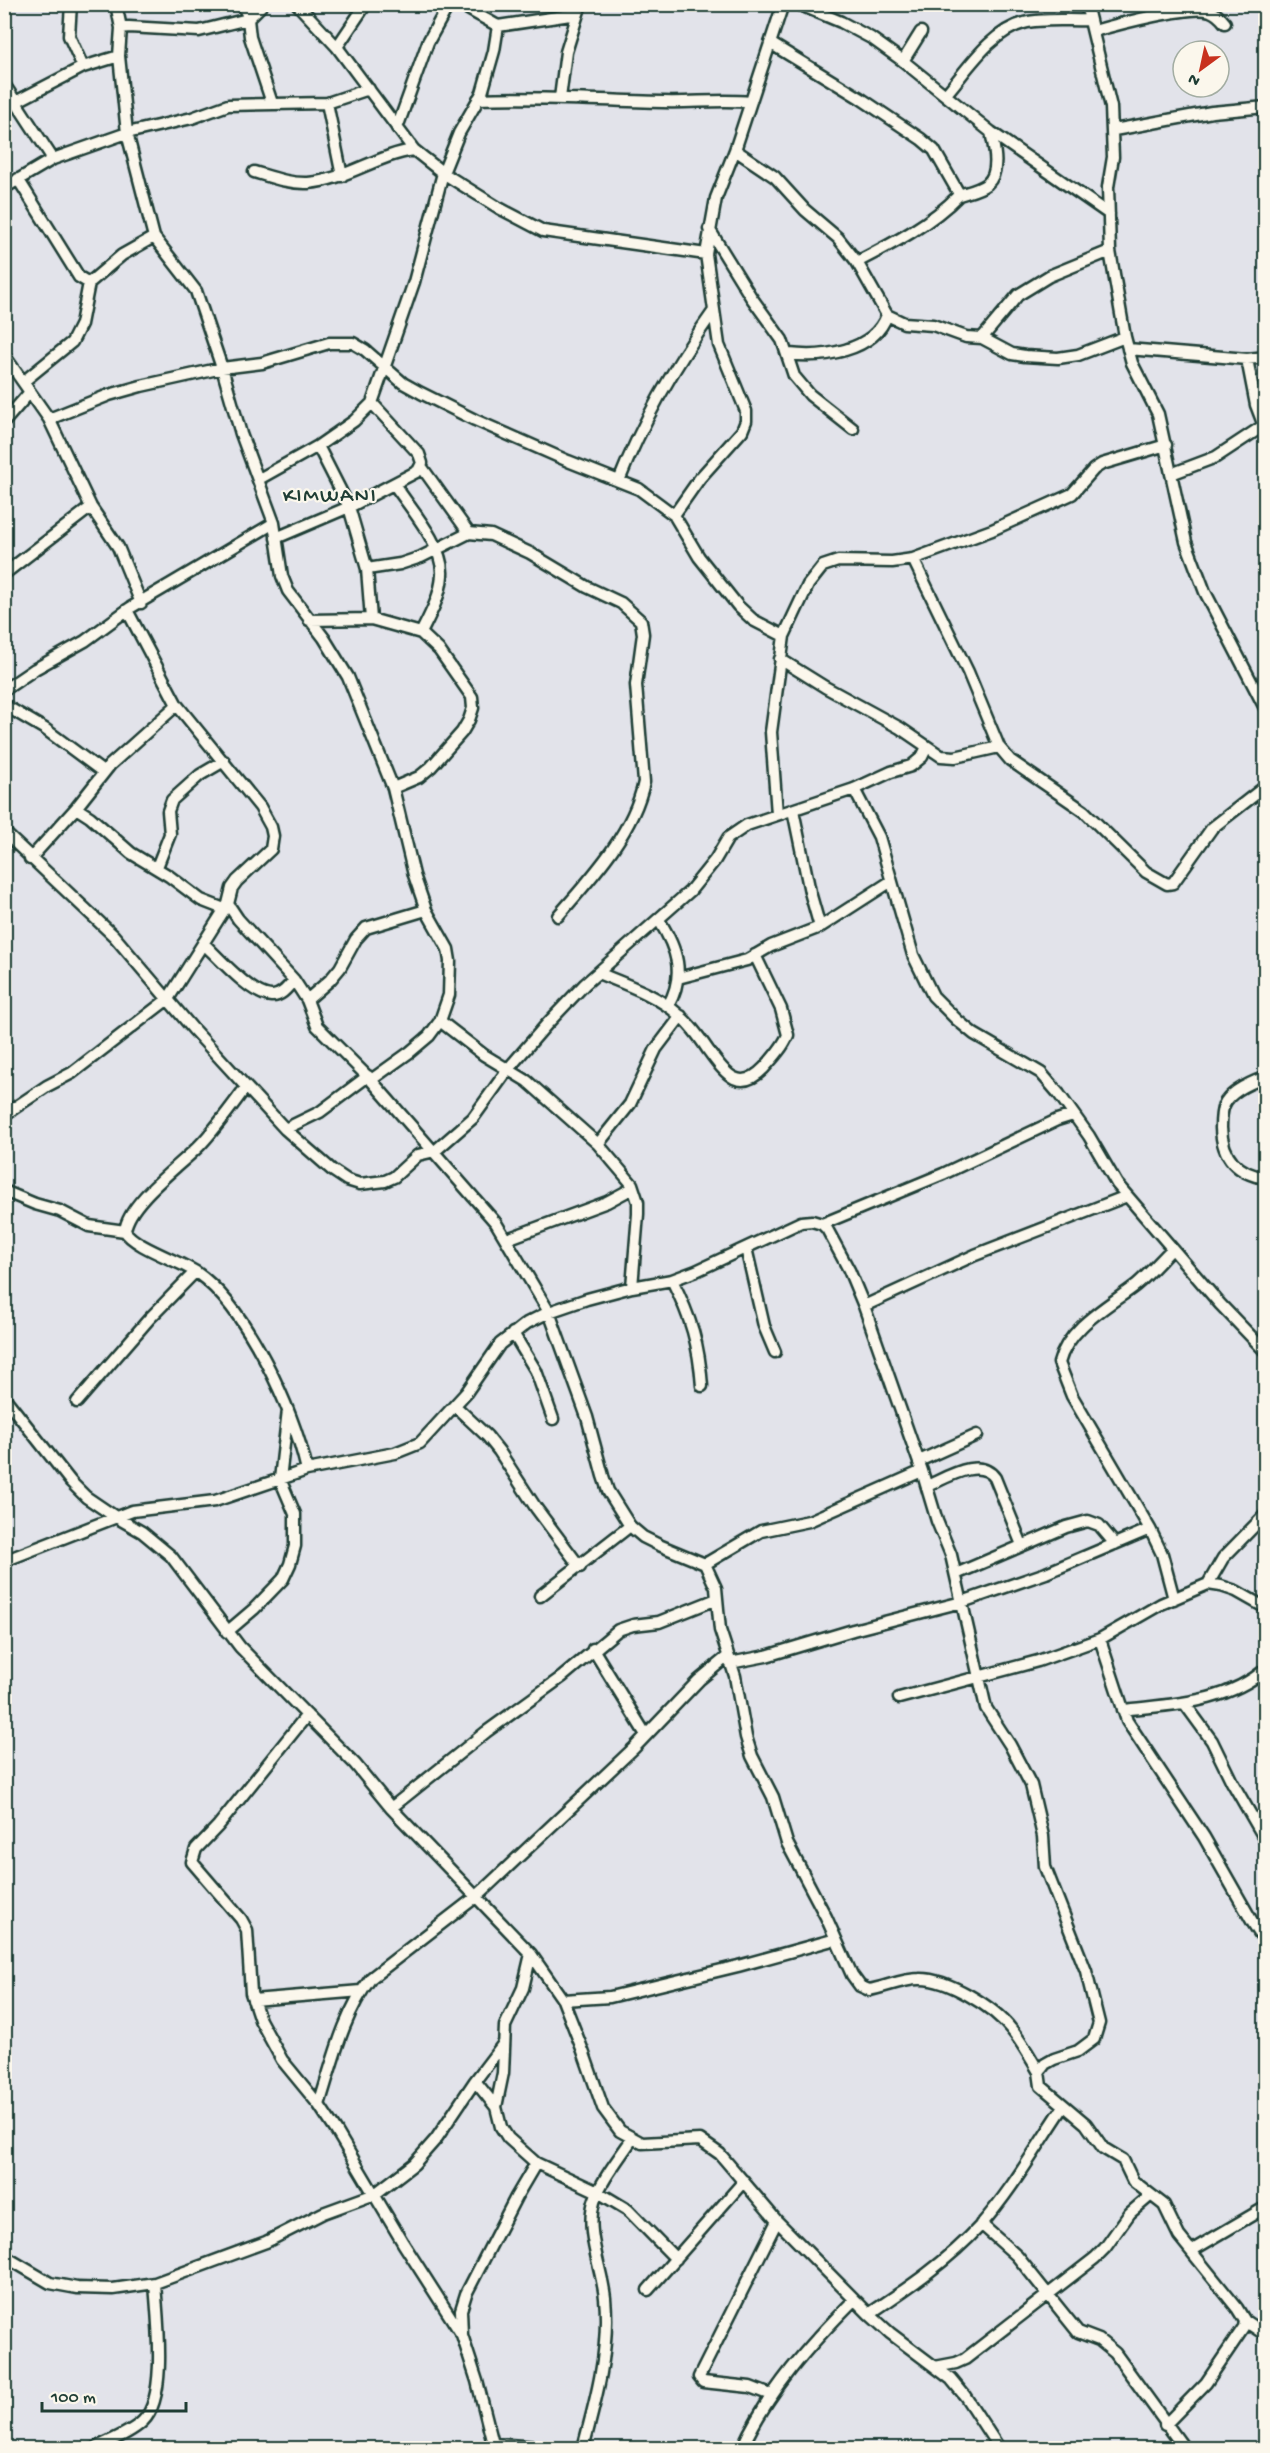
<svg xmlns="http://www.w3.org/2000/svg" width="1270" height="2453" viewBox="0 0 1270 2453" font-family="'Gochi Hand',sans-serif">
	<rect width="100%" height="100%" fill="#e2e3ea"/>
	<filter id="ink" filterUnits="userSpaceOnUse"><feTurbulence type="fractalNoise" baseFrequency=".0167" numOctaves="2"/><feDisplacementMap in="SourceGraphic" scale="12" xChannelSelector="R" yChannelSelector="G"/><feConvolveMatrix kernelMatrix="1 2 1 2 8 2 1 2 1" color-interpolation-filters="sRGB"/></filter>
	<g filter="url(#ink)">
		<g fill="none" stroke-linecap="round" stroke-linejoin="round">
			<!-- minor casing -->
			<g stroke="#1f3d34" stroke-width="15">
				<path id="minor" d="M71,4L69,36L83,67
					M116,4L121,28L119,56L127,133L154,237L196,291L222,368L241,434L274,523L282,576L288,591L324,638L348,677L393,788L414,875L426,910L448,949L450,961L449,995L440,1021L429,1036L410,1052L371,1080
					M242,4L249,18
					M297,4L337,47L414,150L443,173L499,208L543,231L706,254
					M459,4L498,26L577,14
					M798,4L841,22L871,38L903,61L991,132L1109,214
					M1086,4L1111,107L1113,157L1108,187L1110,251L1125,337L1132,363L1158,414L1186,542L1205,592L1266,710
					M248,19L250,37L272,103
					M121,28L129,27L199,31L248,19L263,4
					M1094,31C1115,25 1193,4 1210,11C1216,13 1221,18 1225,23
					M770,43L860,98L921,139L934,150L958,192L959,195C931,224 892,244 857,262
					M337,47L366,4
					M903,61L921,32
					M4,84L53,159
					M946,94C967,70 991,31 1024,23C1042,18 1070,21 1090,20
					M560,98L566,52L581,4
					M478,99C540,96 601,101 663,102C692,103 721,99 750,102
					M327,103L342,176
					M4,108L83,67L119,56
					M397,128L428,42L449,4
					M1114,130L1212,112L1266,107
					M735,150L775,177L805,210L838,238L857,262L887,315C874,352 822,358 789,354
					M254,172C271,177 290,184 308,183C346,180 377,155 414,150
					M18,179L79,277L89,283L122,255L154,237
					M4,188L53,159L127,133L192,118L228,105L327,103L369,89
					M959,195C968,192 979,190 987,184C1001,172 994,147 991,132
					M709,229L751,297L782,340L794,376L810,395L853,429
					M887,315L904,323L933,325L966,337L982,338L1012,354L1025,356L1058,358L1078,355L1125,337
					M982,338L1018,295L1049,276L1110,251
					M1128,349L1247,359L1266,357
					M4,355L49,419L91,507L118,547L141,603
					M1247,359L1256,405L1266,431
					M23,382L72,342L81,324L89,283
					M49,419L109,395L141,386L222,368L262,363L329,343H353L365,350L403,383L421,393L475,420L568,461L639,489L674,515L699,557L738,606L753,620L784,636
					M4,422L30,392
					M318,446L349,507L367,569L371,619
					M421,466L469,533
					M1171,474L1216,457L1263,426
					M259,479L318,446L354,421L372,403L414,282L443,173L459,133L482,93L494,51L498,26
					M619,481C643,420 675,365 713,312
					M394,484C410,508 444,546 442,575C441,595 430,615 421,633
					M674,515L700,478L742,431L746,421V411L719,345L706,254L716,198L735,150L783,4
					M276,538L349,507L418,471L422,463L419,454L372,403
					M913,559L968,672L999,747L1010,760L1084,811L1146,872L1167,884L1173,883L1212,828L1266,786
					M367,569L400,564L421,557L469,533L491,535L530,553L587,587L621,603L641,621L643,634L636,685L644,782C633,833 592,877 558,916
					M4,574L91,507
					M127,610L177,705L260,807L271,827L273,836L271,849L237,881L232,888L228,904L238,919L294,980L307,1000L317,1026L371,1080L496,1223L549,1312L587,1417L603,1476L608,1491L630,1526L643,1537L659,1545L705,1564L716,1588L720,1630L735,1676L746,1737L752,1756L773,1797L787,1843L826,1917L852,1975L860,1986L869,1990C886,1987 902,1979 919,1979C947,1978 994,2007 1011,2029C1022,2042 1030,2057 1039,2072
					M309,620L371,619L421,633L439,650L472,697L473,708L469,720L462,732L431,767L419,777L393,788
					M780,659L825,687L900,728L941,756L955,757L999,747
					M4,690L35,669L85,641L130,608L274,523
					M4,705L45,729L103,772
					M854,789L879,837L913,955L933,996L957,1020L974,1034L1041,1073L1059,1094L1089,1136L1117,1184L1220,1304L1266,1352
					M76,808L90,817L131,853L169,876L201,900L224,909
					M793,810L810,892L820,927
					M777,814L771,732L784,636L808,585L823,566L838,561L892,562L913,559L992,530L1072,494L1094,469L1102,464L1166,445
					M4,832L114,936L193,1029L285,1129L332,1170L347,1180L360,1184L385,1181L394,1177L418,1155L435,1151L473,1118L509,1068L547,1024L585,984L690,891L715,860L728,838L747,825L854,789L891,772L911,766L922,757L927,747
					M30,859L76,808L110,765L177,705
					M157,867L170,834L168,811L172,800L200,775L224,761
					M659,920C677,949 686,974 668,1006
					M203,943C218,957 251,995 271,996C281,997 288,987 294,980
					M598,973C625,984 657,995 679,1015C690,1024 700,1038 708,1050C724,1071 738,1095 764,1068C773,1058 783,1047 788,1035L781,1009L755,955
					M678,978L747,960L771,946L820,927L890,882
					M307,1000L330,980L340,968L356,939L366,928L426,910
					M440,1021L484,1055L527,1081L598,1144L632,1184L638,1202V1214L632,1287
					M1266,1077C1252,1082 1230,1091 1224,1105C1221,1112 1221,1122 1221,1128C1222,1157 1237,1174 1266,1178
					M246,1087C231,1107 217,1127 200,1145C181,1165 128,1202 125,1231C133,1246 179,1261 196,1272C248,1308 293,1410 307,1470
					M4,1115L47,1086L72,1073L168,999L228,904
					M285,1129L320,1112L368,1076
					M598,1144L630,1104L656,1049L681,1016
					M4,1191L35,1204L60,1211L89,1226L125,1231
					M822,1224L943,1174L1057,1120L1073,1115
					M507,1239L607,1202L633,1188
					M746,1248L764,1326L775,1352
					M1172,1249C1160,1261 1149,1274 1136,1285C1109,1306 1068,1327 1059,1363L1072,1396L1150,1529L1162,1554L1174,1599
					M672,1280C691,1318 699,1344 702,1386
					M864,1306L975,1255L1127,1196
					M513,1333L536,1371L553,1419
					M4,1397L71,1482L86,1497L114,1516L142,1532L171,1556L240,1647L355,1764L391,1808L531,1954L563,2000L583,2051L603,2108L620,2131L642,2143L700,2140L720,2154L777,2221L869,2314L890,2333L951,2379L965,2396L999,2448
					M77,1402L149,1319L195,1272
					M455,1406L487,1436L499,1451L536,1508L580,1567
					M919,1461L977,1435
					M927,1486C946,1478 980,1456 995,1478L1022,1545
					M4,1561L132,1511L215,1501L307,1470L395,1453L420,1443L466,1393L500,1344L527,1323L549,1312L587,1299L632,1287L672,1280L696,1271L801,1222L812,1221L822,1224L827,1229L849,1270L864,1306L922,1471L937,1521L951,1555L986,1708L1010,1745L1031,1785L1043,1836L1045,1867L1086,1971L1099,2023L1094,2039L1078,2051L1054,2059L1045,2064L1039,2072L1041,2086L1086,2124L1103,2148L1123,2160L1133,2181L1164,2205L1179,2236L1237,2308L1245,2321L1244,2327L1206,2383L1165,2425
					M705,1564L761,1531L809,1521L922,1471
					M956,1574L1066,1527L1088,1521L1099,1525L1115,1544
					M1208,1584L1223,1558L1266,1514
					M540,1596L630,1526
					M227,1632L254,1609L283,1579L290,1564L295,1546V1514L280,1479L288,1410
					M1100,1639L1127,1721L1204,1837L1253,1923L1260,1934L1266,1938
					M593,1649L646,1735
					M730,1663L766,1656L853,1630L962,1602L1046,1573L1150,1529
					M899,1698L1038,1661L1100,1639L1161,1604L1208,1584L1221,1586L1236,1591L1266,1608
					M1185,1704L1212,1741L1232,1782L1266,1841
					M1123,1710C1173,1704 1225,1704 1266,1669
					M307,1715L218,1826L196,1849L192,1862L241,1919L247,1930L251,1993L260,2020L282,2060L319,2105L337,2132L403,2243L462,2335
					M391,1808L486,1732L562,1677L618,1630L633,1625L659,1622L717,1599
					M531,1954L523,1988L505,2026L503,2073L496,2107L501,2127L508,2138L536,2163L598,2192L628,2210L676,2259
					M253,2000L361,1991
					M563,2000L610,1997L738,1966L836,1939
					M475,2081L496,2107
					M319,2105C333,2061 343,2015 371,1978L477,1896L634,1748L699,1680L728,1656
					M536,2163L516,2197L466,2294L461,2310L462,2335L477,2381L493,2444L554,2448
					M981,2224L1017,2256L1078,2332L1099,2340L1115,2353L1184,2448
					M1191,2251L1266,2207
					M4,2256L50,2283L77,2288L113,2289L155,2283L266,2242L323,2213L375,2194L414,2164L436,2139L475,2081L504,2043
					M648,2290L744,2181
					M869,2314C908,2288 948,2261 980,2226C1012,2190 1037,2146 1064,2106
					M1245,2321L1266,2335
					M935,2367L956,2363L965,2359L1095,2258L1105,2248L1130,2213L1151,2195
					M771,2395L750,2387L703,2382L699,2377L777,2221
					M95,2448C109,2441 131,2433 143,2421C168,2397 157,2317 155,2283
					M583,2448C596,2400 610,2349 605,2298C602,2268 585,2232 594,2202C600,2182 620,2157 632,2139
					M742,2448C768,2391 810,2344 854,2300"/>
			</g>
			<!-- minor -->
			<use href="#minor" stroke="#fbf7ec" stroke-width="10"/>
		</g>
	</g>
	<g text-anchor="middle" dominant-baseline="central" stroke-width="4.5" stroke-linejoin="round" paint-order="stroke">
		<!-- quarter labels -->
		<g font-size="22" letter-spacing="1.5" fill="#1f3d34" stroke="#fbf7ec">
			<text x="330" y="497">KIMWANI</text>
		</g>
	</g>
	<!-- margin -->
	<rect width="1270" height="2453" fill="none" stroke="#fbf7ec" stroke-width="24"/>
	<rect x="12" y="12" width="1246" height="2429" fill="none" stroke="#1f3d34" stroke-width="2" filter="url(#ink)"/>
	<!-- north arrow -->
	<g transform="translate(1201 69) rotate(213)"><circle r="28" fill="#fbf7ec" stroke="#a3ada2" stroke-width="1.5"/>
	<path d="M0-4.5L10 22L0 15L-10 22Z" fill="#c8321e"/>
	<text y="-9" font-size="16" font-weight="bold" text-anchor="middle" fill="#1f3d34">N</text>
	</g>
	<!-- scale -->
	<path d="M42 2402v9h144v-9" fill="none" stroke="#1f3d34" stroke-width="3"/>
	<text x="51" y="2402" font-size="18" fill="#1f3d34" stroke="#fbf7ec" stroke-width="4.5" paint-order="stroke">100 m</text>
</svg>
